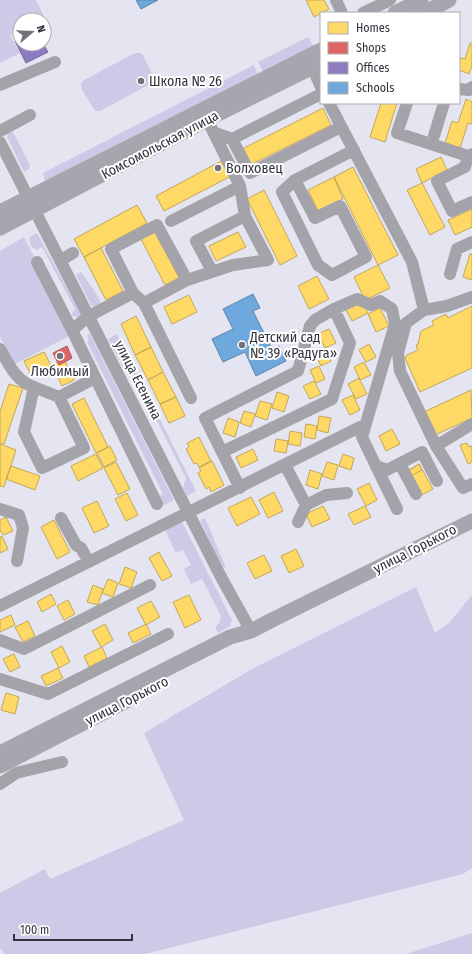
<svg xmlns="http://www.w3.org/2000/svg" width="472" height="954" viewBox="0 0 472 954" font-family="'Fira Sans Condensed',sans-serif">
	<rect width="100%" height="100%" fill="#e5e4f1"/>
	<!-- green -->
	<path fill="#cccae6" d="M0,0H36L48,25L44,32V20H20V29L10,35L20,53L0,63Z
		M308,37L315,49L264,74L258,62Z
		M135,53H140L143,55L155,80L152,83L100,111H95L81,88V84L84,80Z
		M254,65L259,77C188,112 116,145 45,182L43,173Z
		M11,128L30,165L29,169L24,172L7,137V132Z
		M37,233L82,315L78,317L72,316L73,311L75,309L42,247L37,250C30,247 29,244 30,237Z
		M24,237L73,334L15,364L0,337V251Z
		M81,272L94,290L101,303L100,305L95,307L91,305L76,275Z
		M90,334L174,500L162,506L157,497L163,494L87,342L89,340L87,335Z
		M117,334L196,491L187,496L183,488L186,478L131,370L123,367L108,339Z
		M205,518L226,568L222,567L200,520Z
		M182,522L232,620L230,626L218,633L215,627L220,622L221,616L202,579L191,584L184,569L191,565L183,550L176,553L165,530Z
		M416,587L435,633L450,622L472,595V868L463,874L145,954H4L0,948V893L45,869L50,879L184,820L144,733L252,669Z
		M472,933V954H406Z"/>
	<!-- homes -->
	<path fill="#ffd966" stroke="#c2a75a" d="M306,0H324L329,9L314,17Z
		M470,43H472V65L469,74L459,70V58L465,59Z
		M466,99L472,102V124L468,123L460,148L445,143L452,121L458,123Z
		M381,103H397L385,142L370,137Z
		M323,108L331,125L250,165L242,149Z
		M441,157L447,170L422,183L416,169Z
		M223,160L231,176L164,211L156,196Z
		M353,167L398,255L378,265L334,177Z
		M334,177L343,199L318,211L308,190Z
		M422,183L445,227L430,235L407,190Z
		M264,190L297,256L280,265L247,199Z
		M137,205L147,223L84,257L74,239Z
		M472,209V227L455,235L448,220Z
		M156,232L179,278L165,285L141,239Z
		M238,232L246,247L216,261L209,246Z
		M101,248L123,291L106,300L84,257Z
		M470,254H472V280L463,277Z
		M378,265L390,288L365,300L354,277Z
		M317,276L329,299L309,309L298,286Z
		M189,295L197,312L172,324L164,307Z
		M362,301L368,313L352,321L346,310Z
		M472,306V368L420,392L405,358L407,355L418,350L416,345L418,344L421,331L434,325L432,321L446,314L448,318Z
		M380,308L389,326L376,332L368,314Z
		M136,316L151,347L135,355L121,324Z
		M329,329L336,343L325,348L318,334Z
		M369,344L376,357L366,362L359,350Z
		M151,347L163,372L148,380L135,355Z
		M325,348L331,361L321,366L315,353Z
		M44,352L51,365L31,375L24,361Z
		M64,359L74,380L62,386L52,365Z
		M364,362L371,375L360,380L354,367Z
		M319,366L325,379L316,383L310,370Z
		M163,372L176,397L160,404L148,380Z
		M359,378L367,394L356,399L348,384Z
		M314,381L321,394L310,399L303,386Z
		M9,384L23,388L4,444L0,443V412Z
		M471,390L472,418L435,435L424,412Z
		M277,392L289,396L284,412L272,408Z
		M353,395L360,410L350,415L342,400Z
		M176,397L185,416L169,423L160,404Z
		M84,398L108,447L96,453L72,404Z
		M260,401L272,404L267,420L255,416Z
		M244,411L255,414L251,427L240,423Z
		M319,416L331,418L328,433L317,430Z
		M228,418L239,422L235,437L223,433Z
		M306,424L317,426L315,439L304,437Z
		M392,429L400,444L386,451L379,436Z
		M290,431L302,433L300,446L288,444Z
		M199,437L211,461L199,467L197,463L194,464L186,449L189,447L187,443Z
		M276,439L288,441L286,453L274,451Z
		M467,443L469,447L472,446V462L468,464L460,445Z
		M0,444L16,450L4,487L0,486Z
		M110,446L117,460L104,467L97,453Z
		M253,449L258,460L241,468L236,457Z
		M96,454L103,468L78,481L71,466Z
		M343,454L354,458L351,470L339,466Z
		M212,461L224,485L211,492L209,487L206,489L198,473L201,471L199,468Z
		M116,462L130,489L118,495L104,468Z
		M327,462L338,465L334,480L322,476Z
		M419,464L433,489L422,495L408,471Z
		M419,464L422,470L411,476L408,471Z
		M11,466L40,476L35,490L6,479Z
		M310,470L322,474L318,489L306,485Z
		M369,483L377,500L366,506L357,489Z
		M274,492L283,511L268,518L259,500Z
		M127,493L138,515L126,521L115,499Z
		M251,497L260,514L237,526L228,508Z
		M97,501L109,526L94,533L82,508Z
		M323,506L330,519L312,527L306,514Z
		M365,506L371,517L354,525L348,514Z
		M6,517L13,531L3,535L0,530V520Z
		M54,520L70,552L57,559L41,527Z
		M2,536L8,549L0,553V537Z
		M296,549L304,566L289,573L281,556Z
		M159,552L172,576L162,581L149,558Z
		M264,555L272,571L255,579L247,563Z
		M125,567L137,572L131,588L119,584Z
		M108,579L118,583L113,597L102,593Z
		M93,585L103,589L98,605L87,602Z
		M51,594L56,604L42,612L37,602Z
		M189,595L201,620L185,628L173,602Z
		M68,600L75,614L64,620L57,606Z
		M151,601L160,617L146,625L137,608Z
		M11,615L15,625L0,632V620Z
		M28,621L35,636L23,642L15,627Z
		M105,624L113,640L101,647L92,631Z
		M146,624L151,634L133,643L128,633Z
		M62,646L70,662L59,668L51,652Z
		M102,647L107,658L89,667L84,656Z
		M14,654L20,667L10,672L3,659Z
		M58,668L63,678L46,686L41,676Z
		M6,693L19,697L15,714L1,710Z"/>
	<!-- shops -->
	<path fill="#e06666" stroke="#ac575a" d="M67,346L72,358L59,365L53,353Z"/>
	<!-- offices -->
	<path fill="#8e7cc3" stroke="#73669b" d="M20,39V44H43L48,52L26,63L15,41Z"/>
	<!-- schools -->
	<path fill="#6fa8dc" stroke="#5d85ac" d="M136,0H158L141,9Z
		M253,294L260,308L253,311L272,349L279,346L286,361L256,376L245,352L223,362L212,339L233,329L223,309Z"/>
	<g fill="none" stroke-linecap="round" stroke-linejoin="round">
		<!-- minor -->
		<path stroke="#a4a3a9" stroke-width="12" d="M336,0L342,13
			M363,13L390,0
			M312,67L321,87
			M0,85L55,62
			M459,89L469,90L472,87
			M329,103L412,262L424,310L406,323L398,353L400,371L436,446L463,488L472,484
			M407,103L397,133L468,156
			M0,131L30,115
			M215,133L232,139L250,173L341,127
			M434,136L444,103
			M232,139L321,94
			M0,142L221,577L251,631
			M472,154L468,156L465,167L437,181L452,211L472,202
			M295,180L315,218L340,206L366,257L332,275L318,265L282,192L295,180L354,150
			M171,221L240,186
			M61,260L73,253
			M37,262L72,330
			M212,271L196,241L245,216
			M450,274L457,249L472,242
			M133,293L144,303L187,280L233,265L268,260L245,216L240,186L204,113
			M144,303L191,398
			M334,309L357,299L371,305L380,301L392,309L395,324L362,437L376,466L387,470L422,452L437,481
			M424,310L447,306L472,297
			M0,349C9,365 16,381 34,387
			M59,397L34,387L24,432L42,468L84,448L59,397L95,378
			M436,446L472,424
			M222,452L332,399L350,343L334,309L315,320L310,326L298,371L205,418L240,488
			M400,464L416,494
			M285,465L306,505L326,495L347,493
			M376,466L397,509
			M157,504L72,330L89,316L133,293L111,249L157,225L187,280
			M0,509L19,515L23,528L17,561
			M61,518L76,545L81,548L89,562
			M298,522L306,505
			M0,606L366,424
			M0,640L24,649L150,585
			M0,679L48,694L168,634
			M0,784L16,773L62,762"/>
		<!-- major -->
		<path stroke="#a7a6af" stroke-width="15" d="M395,13L421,0
			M424,13L449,0
			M0,212L321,50
			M0,228L208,119L321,63
			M0,753L230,637L251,631L270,621L472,521
			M0,766L128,700"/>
	</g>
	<!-- markers -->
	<g fill="#72717c" stroke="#fff" stroke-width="1.5">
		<circle cx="141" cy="81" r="4"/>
		<circle cx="218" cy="168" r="4"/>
		<circle cx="242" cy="345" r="4"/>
		<circle cx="60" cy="356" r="4"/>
	</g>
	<g text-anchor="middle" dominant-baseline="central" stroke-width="4" stroke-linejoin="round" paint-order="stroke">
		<!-- poi labels -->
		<g font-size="14" fill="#34333d" stroke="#fff" text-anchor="start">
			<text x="149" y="81">Школа № 26</text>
			<text x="226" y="168">Волховец</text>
			<text x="250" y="337">Детский сад<tspan x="250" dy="16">№ 39 «Радуга»</tspan></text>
			<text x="60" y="371" text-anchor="middle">Любимый</text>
		</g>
		<!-- street labels -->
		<g font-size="14" fill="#34333d" stroke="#fff">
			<text transform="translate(160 145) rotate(-28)">Комсомольская улица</text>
			<text transform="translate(138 380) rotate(63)">улица Есенина</text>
			<text transform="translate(415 549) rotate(-27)">улица Горького</text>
			<text transform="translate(127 701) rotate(-27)">улица Горького</text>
		</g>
	</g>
	<!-- legend -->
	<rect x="320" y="12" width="140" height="92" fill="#ffffff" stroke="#aeadb1"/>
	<rect x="328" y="22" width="20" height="12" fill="#ffd966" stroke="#aeadb1"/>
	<text x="356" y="32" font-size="12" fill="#34333d">Homes</text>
	<rect x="328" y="42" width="20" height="12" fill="#e06666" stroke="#aeadb1"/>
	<text x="356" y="52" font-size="12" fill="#34333d">Shops</text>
	<rect x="328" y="62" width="20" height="12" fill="#8e7cc3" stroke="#aeadb1"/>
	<text x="356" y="72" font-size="12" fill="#34333d">Offices</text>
	<rect x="328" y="82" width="20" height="12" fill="#6fa8dc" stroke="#aeadb1"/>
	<text x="356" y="92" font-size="12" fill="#34333d">Schools</text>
	<!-- north arrow -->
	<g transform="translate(32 32) rotate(71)"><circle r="19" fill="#ffffff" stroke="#aeadb1"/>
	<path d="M0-3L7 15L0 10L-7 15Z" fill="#72717c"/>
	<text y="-6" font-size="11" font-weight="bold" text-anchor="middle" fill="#34333d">N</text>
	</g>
	<!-- scale -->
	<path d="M14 934v6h118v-6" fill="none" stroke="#34333d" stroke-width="2"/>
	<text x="20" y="934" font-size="12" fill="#34333d" stroke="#ffffff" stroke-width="3" paint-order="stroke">100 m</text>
</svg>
